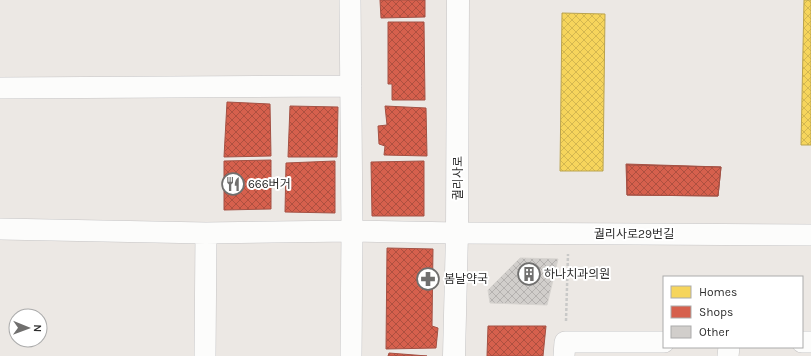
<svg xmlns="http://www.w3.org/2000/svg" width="811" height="356" viewBox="0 0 811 356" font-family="Karla,'Noto Sans KR',sans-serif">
	<defs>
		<pattern id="homes-cross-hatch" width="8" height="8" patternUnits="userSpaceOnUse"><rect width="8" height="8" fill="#f6d55c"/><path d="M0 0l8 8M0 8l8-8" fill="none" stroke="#d3b750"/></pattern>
		<pattern id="shops-cross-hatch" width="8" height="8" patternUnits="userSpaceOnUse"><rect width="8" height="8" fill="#d6604d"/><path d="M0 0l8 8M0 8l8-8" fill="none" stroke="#ae5040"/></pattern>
		<pattern id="building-cross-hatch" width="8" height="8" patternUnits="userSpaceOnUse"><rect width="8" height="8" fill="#d1cecb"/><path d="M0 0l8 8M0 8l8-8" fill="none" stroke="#b4b1af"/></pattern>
	</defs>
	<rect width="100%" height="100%" fill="#ece8e4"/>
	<!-- homes -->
	<path fill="url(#homes-cross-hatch)" stroke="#baa34e" d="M804,0H811V145H801Z
		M562,13L605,14L603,171H560Z"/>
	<!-- shops -->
	<path fill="url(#shops-cross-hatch)" stroke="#a45144" d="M380,0H425V17L381,18Z
		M388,22H424L425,100H392V84H388Z
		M227,102L270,104L271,156L224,157Z
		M290,106L338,107L337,157H288Z
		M385,106L426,108L427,156L384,155L385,146L379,144L378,126L387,125Z
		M271,160V209L224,210V161Z
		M335,161V213L285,212L286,163Z
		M424,161V216H372L371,162Z
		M626,164L721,167L718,196L627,195Z
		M627,165L721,167L718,196L627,195Z
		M387,248L433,249L432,326L438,328L436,348L386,349Z
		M488,326H546L543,356H487Z
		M389,353L427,356H388Z"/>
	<!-- building -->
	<path fill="url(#building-cross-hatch)" stroke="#d7d4d0" d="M520,258L558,259L547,305L490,303L488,290Z"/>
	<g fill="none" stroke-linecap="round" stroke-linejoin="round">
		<!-- street casing -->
		<g stroke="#c5c4c5" stroke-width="22">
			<path id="street" d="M350,0L352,231L351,356
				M0,88L351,86
				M0,229L206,233L352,231L457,233L811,235
				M802,342H811
				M205,356L206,233
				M564,356L565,342H664
				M728,356L729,347"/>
		</g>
		<!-- secondary casing -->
		<g stroke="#c5c4c5" stroke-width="23">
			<path id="secondary" d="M454,356L457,233L458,0"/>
		</g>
		<!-- path -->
		<path stroke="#c9c9c8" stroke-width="2.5" stroke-dasharray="3 2" stroke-linecap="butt" d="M566,321L568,254"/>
		<!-- street -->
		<use href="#street" stroke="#fcfcfb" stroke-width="21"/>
		<!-- secondary -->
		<use href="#secondary" stroke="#fcfcfb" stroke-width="22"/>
	</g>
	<!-- icons -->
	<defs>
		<g id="restaurant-ring" transform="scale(1.15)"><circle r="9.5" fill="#fff" stroke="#706f6e" stroke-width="1.5"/><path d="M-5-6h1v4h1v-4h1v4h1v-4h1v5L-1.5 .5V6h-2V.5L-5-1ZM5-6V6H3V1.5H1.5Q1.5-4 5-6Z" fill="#706f6e"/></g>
		<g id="building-ring" transform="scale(1.15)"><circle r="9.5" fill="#fff" stroke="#706f6e" stroke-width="1.5"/><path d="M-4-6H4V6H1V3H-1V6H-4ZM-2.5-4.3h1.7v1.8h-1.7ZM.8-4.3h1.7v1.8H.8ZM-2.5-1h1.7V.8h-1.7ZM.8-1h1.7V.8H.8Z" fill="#706f6e"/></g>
		<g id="pharmacy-ring" transform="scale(1.15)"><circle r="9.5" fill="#fff" stroke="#706f6e" stroke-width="1.5"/><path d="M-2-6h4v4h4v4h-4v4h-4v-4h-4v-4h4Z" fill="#706f6e"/></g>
	</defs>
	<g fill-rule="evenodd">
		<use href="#restaurant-ring" x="233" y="184"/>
		<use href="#building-ring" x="529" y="274"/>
		<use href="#pharmacy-ring" x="428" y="279"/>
	</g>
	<g text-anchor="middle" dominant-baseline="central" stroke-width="4" stroke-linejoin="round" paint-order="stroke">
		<!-- street labels -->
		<g font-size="12" fill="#2e2e2e" stroke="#fff">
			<text transform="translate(458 178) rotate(-90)">궐리사로</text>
			<text x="634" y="234">궐리사로29번길</text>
		</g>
		<!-- poi labels -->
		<g font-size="12" fill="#2e2e2e" stroke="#fff" text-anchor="start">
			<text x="248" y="184">666버거</text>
			<text x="544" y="274">하나치과의원</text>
			<text x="444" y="279">봄날약국</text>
		</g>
	</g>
	<!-- legend -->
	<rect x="663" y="276" width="140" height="72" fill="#ffffff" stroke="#ababab"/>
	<rect x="671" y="286" width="20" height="12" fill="#f6d55c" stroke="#ababab"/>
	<text x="699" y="296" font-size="12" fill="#2e2e2e">Homes</text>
	<rect x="671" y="306" width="20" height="12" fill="#d6604d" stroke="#ababab"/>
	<text x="699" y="316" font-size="12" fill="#2e2e2e">Shops</text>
	<rect x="671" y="326" width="20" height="12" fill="#d1cecb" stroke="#ababab"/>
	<text x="699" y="336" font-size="12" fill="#2e2e2e">Other</text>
	<!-- north arrow -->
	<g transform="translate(28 328) rotate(91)"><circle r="19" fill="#ffffff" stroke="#ababab"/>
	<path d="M0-3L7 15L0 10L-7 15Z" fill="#706f6e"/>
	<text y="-6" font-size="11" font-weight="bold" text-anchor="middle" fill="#2e2e2e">N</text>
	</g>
</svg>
